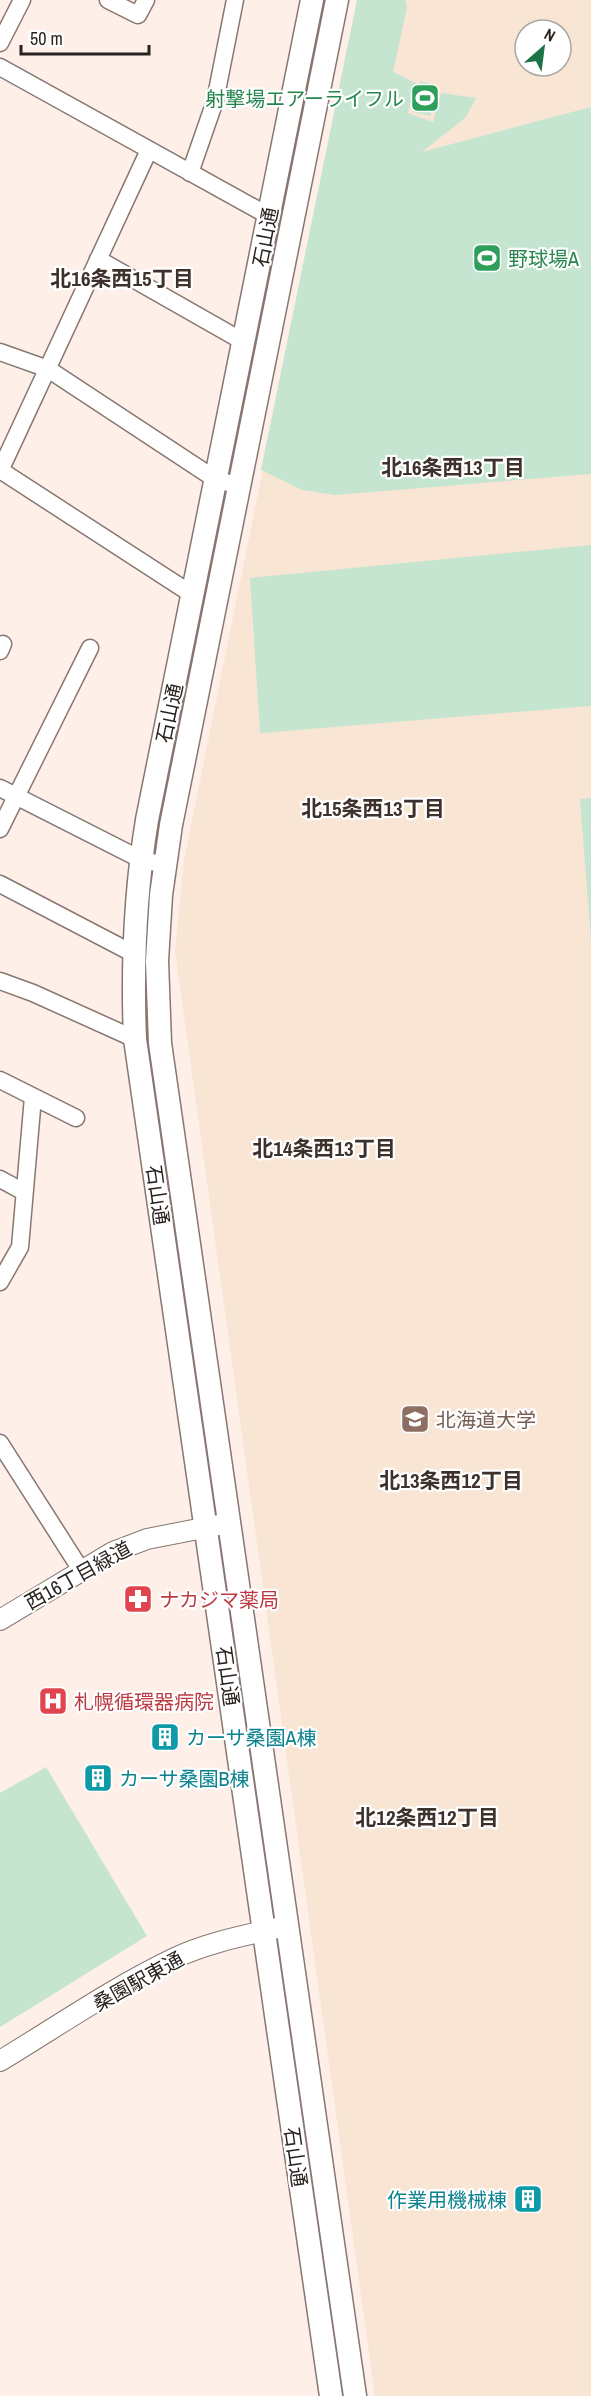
<svg xmlns="http://www.w3.org/2000/svg" width="591" height="2396" viewBox="0 0 591 2396" font-family="'Archivo Narrow','Noto Sans JP',sans-serif">
	<rect width="100%" height="100%" fill="#feefe8"/>
	<!-- education -->
	<path fill="#f8e5d4" fill-rule="evenodd" d="M357,0H591V2396H375L175,951L184,861ZM525,30H561V66H525Z"/>
	<!-- green -->
	<path fill="#c5e5d0" d="M357,0H405L407,7L393,72L416,83L408,113L433,122L441,93L476,98L466,117L422,152L591,107V474L335,495L302,490L261,470Z
		M420,81L437,85L430,116L413,112Z
		M591,545V706L260,733L250,578Z
		M591,798V940L580,799Z
		M46,1767L147,1936L0,2027V1793Z"/>
	<g fill="none" stroke-linecap="round" stroke-linejoin="round">
		<!-- minor casing -->
		<g stroke="#877770" stroke-width="19">
			<path id="minor" d="M108,0L138,15L146,0
				M0,43L22,0
				M0,67L269,216
				M190,173L215,101L235,0
				M98,259L244,342
				M0,352L48,369L215,479L239,486
				M0,470L193,595
				M0,471L149,150
				M0,651L3,644
				M0,788L140,859L164,865
				M0,829L90,648
				M0,884L134,954
				M0,981L33,993L135,1039
				M0,1080L76,1118
				M0,1179L24,1192
				M0,1282L20,1247L33,1097
				M0,1443L81,1570"/>
		</g>
		<!-- tertiary casing -->
		<g stroke="#877770" stroke-width="22">
			<path id="tertiary" d="M0,1620L113,1552L147,1539L229,1523
				M0,2061C58,2026 114,1987 175,1958C206,1943 243,1936 277,1928"/>
		</g>
		<!-- secondary casing -->
		<g stroke="#877770" stroke-width="25">
			<path id="secondary" d="M312,0L147,820C135,893 132,965 135,1039L331,2396
				M337,0L171,825L161,895L157,961L160,1043L355,2396"/>
		</g>
		<!-- minor -->
		<use href="#minor" stroke="#fff" stroke-width="16"/>
		<!-- tertiary -->
		<use href="#tertiary" stroke="#fff" stroke-width="20"/>
		<!-- secondary -->
		<use href="#secondary" stroke="#fff" stroke-width="22"/>
	</g>
	<!-- icons -->
	<defs>
		<g id="stadium-square" transform="scale(1.5)"><rect x="-9" y="-9" width="18" height="18" rx="4" fill="#2e9e5b" stroke="#fff"/><path d="M0-5a6.5 5 0 1 0 0 10a6.5 5 0 1 0 0-10ZM-3.5-1.8h7v3.6h-7Z" fill="#fff"/></g>
		<g id="university-square" transform="scale(1.5)"><rect x="-9" y="-9" width="18" height="18" rx="4" fill="#8d6e63" stroke="#fff"/><path d="M0-5L7-2L0 1L-7-2ZM-4 1L0 2.5L4 1V4Q0 6-4 4Z" fill="#fff"/></g>
		<g id="pharmacy-square" transform="scale(1.5)"><rect x="-9" y="-9" width="18" height="18" rx="4" fill="#e0444e" stroke="#fff"/><path d="M-2-6h4v4h4v4h-4v4h-4v-4h-4v-4h4Z" fill="#fff"/></g>
		<g id="hospital-square" transform="scale(1.5)"><rect x="-9" y="-9" width="18" height="18" rx="4" fill="#e0444e" stroke="#fff"/><path d="M-5-5h3v3.5h4V-5h3V5h-3V1.5h-4V5h-3Z" fill="#fff"/></g>
		<g id="building-square" transform="scale(1.5)"><rect x="-9" y="-9" width="18" height="18" rx="4" fill="#0f9aa8" stroke="#fff"/><path d="M-4-6H4V6H1V3H-1V6H-4ZM-2.5-4.3h1.7v1.8h-1.7ZM.8-4.3h1.7v1.8H.8ZM-2.5-1h1.7V.8h-1.7ZM.8-1h1.7V.8H.8Z" fill="#fff"/></g>
	</defs>
	<g fill-rule="evenodd">
		<use href="#stadium-square" x="425" y="98"/>
		<use href="#stadium-square" x="487" y="258"/>
		<use href="#university-square" x="415" y="1419"/>
		<use href="#pharmacy-square" x="138" y="1599"/>
		<use href="#hospital-square" x="53" y="1701"/>
		<use href="#building-square" x="165" y="1737"/>
		<use href="#building-square" x="98" y="1778"/>
		<use href="#building-square" x="528" y="2199"/>
	</g>
	<g text-anchor="middle" dominant-baseline="central" stroke-width="4.5" stroke-linejoin="round" paint-order="stroke">
		<!-- leisure labels -->
		<g font-size="20" fill="#27864d" stroke="#fff" text-anchor="end">
			<text x="404" y="98">射撃場エアーライフル</text>
			<text x="508" y="258" text-anchor="start">野球場A</text>
		</g>
		<!-- street labels -->
		<g font-size="20" fill="#292320" stroke="#fff">
			<text transform="translate(265 237) rotate(-79)">石山通</text>
			<text transform="translate(169 713) rotate(-78)">石山通</text>
			<text transform="translate(158 1195) rotate(82)">石山通</text>
			<text transform="translate(78 1575) rotate(-29)">西16丁目緑道</text>
			<text transform="translate(228 1676) rotate(82)">石山通</text>
			<text transform="translate(138 1981) rotate(-29)">桑園駅東通</text>
			<text transform="translate(296 2157) rotate(82)">石山通</text>
		</g>
		<!-- education labels -->
		<g font-size="20" fill="#785e54" stroke="#fff" text-anchor="start">
			<text x="436" y="1419">北海道大学</text>
		</g>
		<!-- health labels -->
		<g font-size="20" fill="#be3a42" stroke="#fff" text-anchor="start">
			<text x="159" y="1599">ナカジマ薬局</text>
			<text x="74" y="1701">札幌循環器病院</text>
		</g>
		<!-- culture labels -->
		<g font-size="20" fill="#0d838f" stroke="#fff" text-anchor="start">
			<text x="186" y="1737">カーサ桑園A棟</text>
			<text x="119" y="1778">カーサ桑園B棟</text>
			<text x="507" y="2199" text-anchor="end">作業用機械棟</text>
		</g>
		<!-- neighbourhood labels -->
		<g font-size="21" font-weight="bold" fill="#3e312b" stroke="#fff">
			<text x="122" y="278">北16条西15丁目</text>
			<text x="453" y="467">北16条西13丁目</text>
			<text x="373" y="808">北15条西13丁目</text>
			<text x="324" y="1148">北14条西13丁目</text>
			<text x="451" y="1480">北13条西12丁目</text>
			<text x="427" y="1817">北12条西12丁目</text>
		</g>
	</g>
	<!-- north arrow -->
	<g transform="translate(543 48) rotate(28)"><circle r="28" fill="#ffffff" stroke="#a9a7a6" stroke-width="1.5"/>
	<path d="M0-4.5L10 22L0 15L-10 22Z" fill="#1c7346"/>
	<text y="-9" font-size="16" font-weight="bold" text-anchor="middle" fill="#292320">N</text>
	</g>
	<!-- scale -->
	<path d="M21 45v9h128v-9" fill="none" stroke="#292320" stroke-width="3"/>
	<text x="30" y="45" font-size="18" fill="#292320" stroke="#ffffff" stroke-width="4.5" paint-order="stroke">50 m</text>
</svg>
